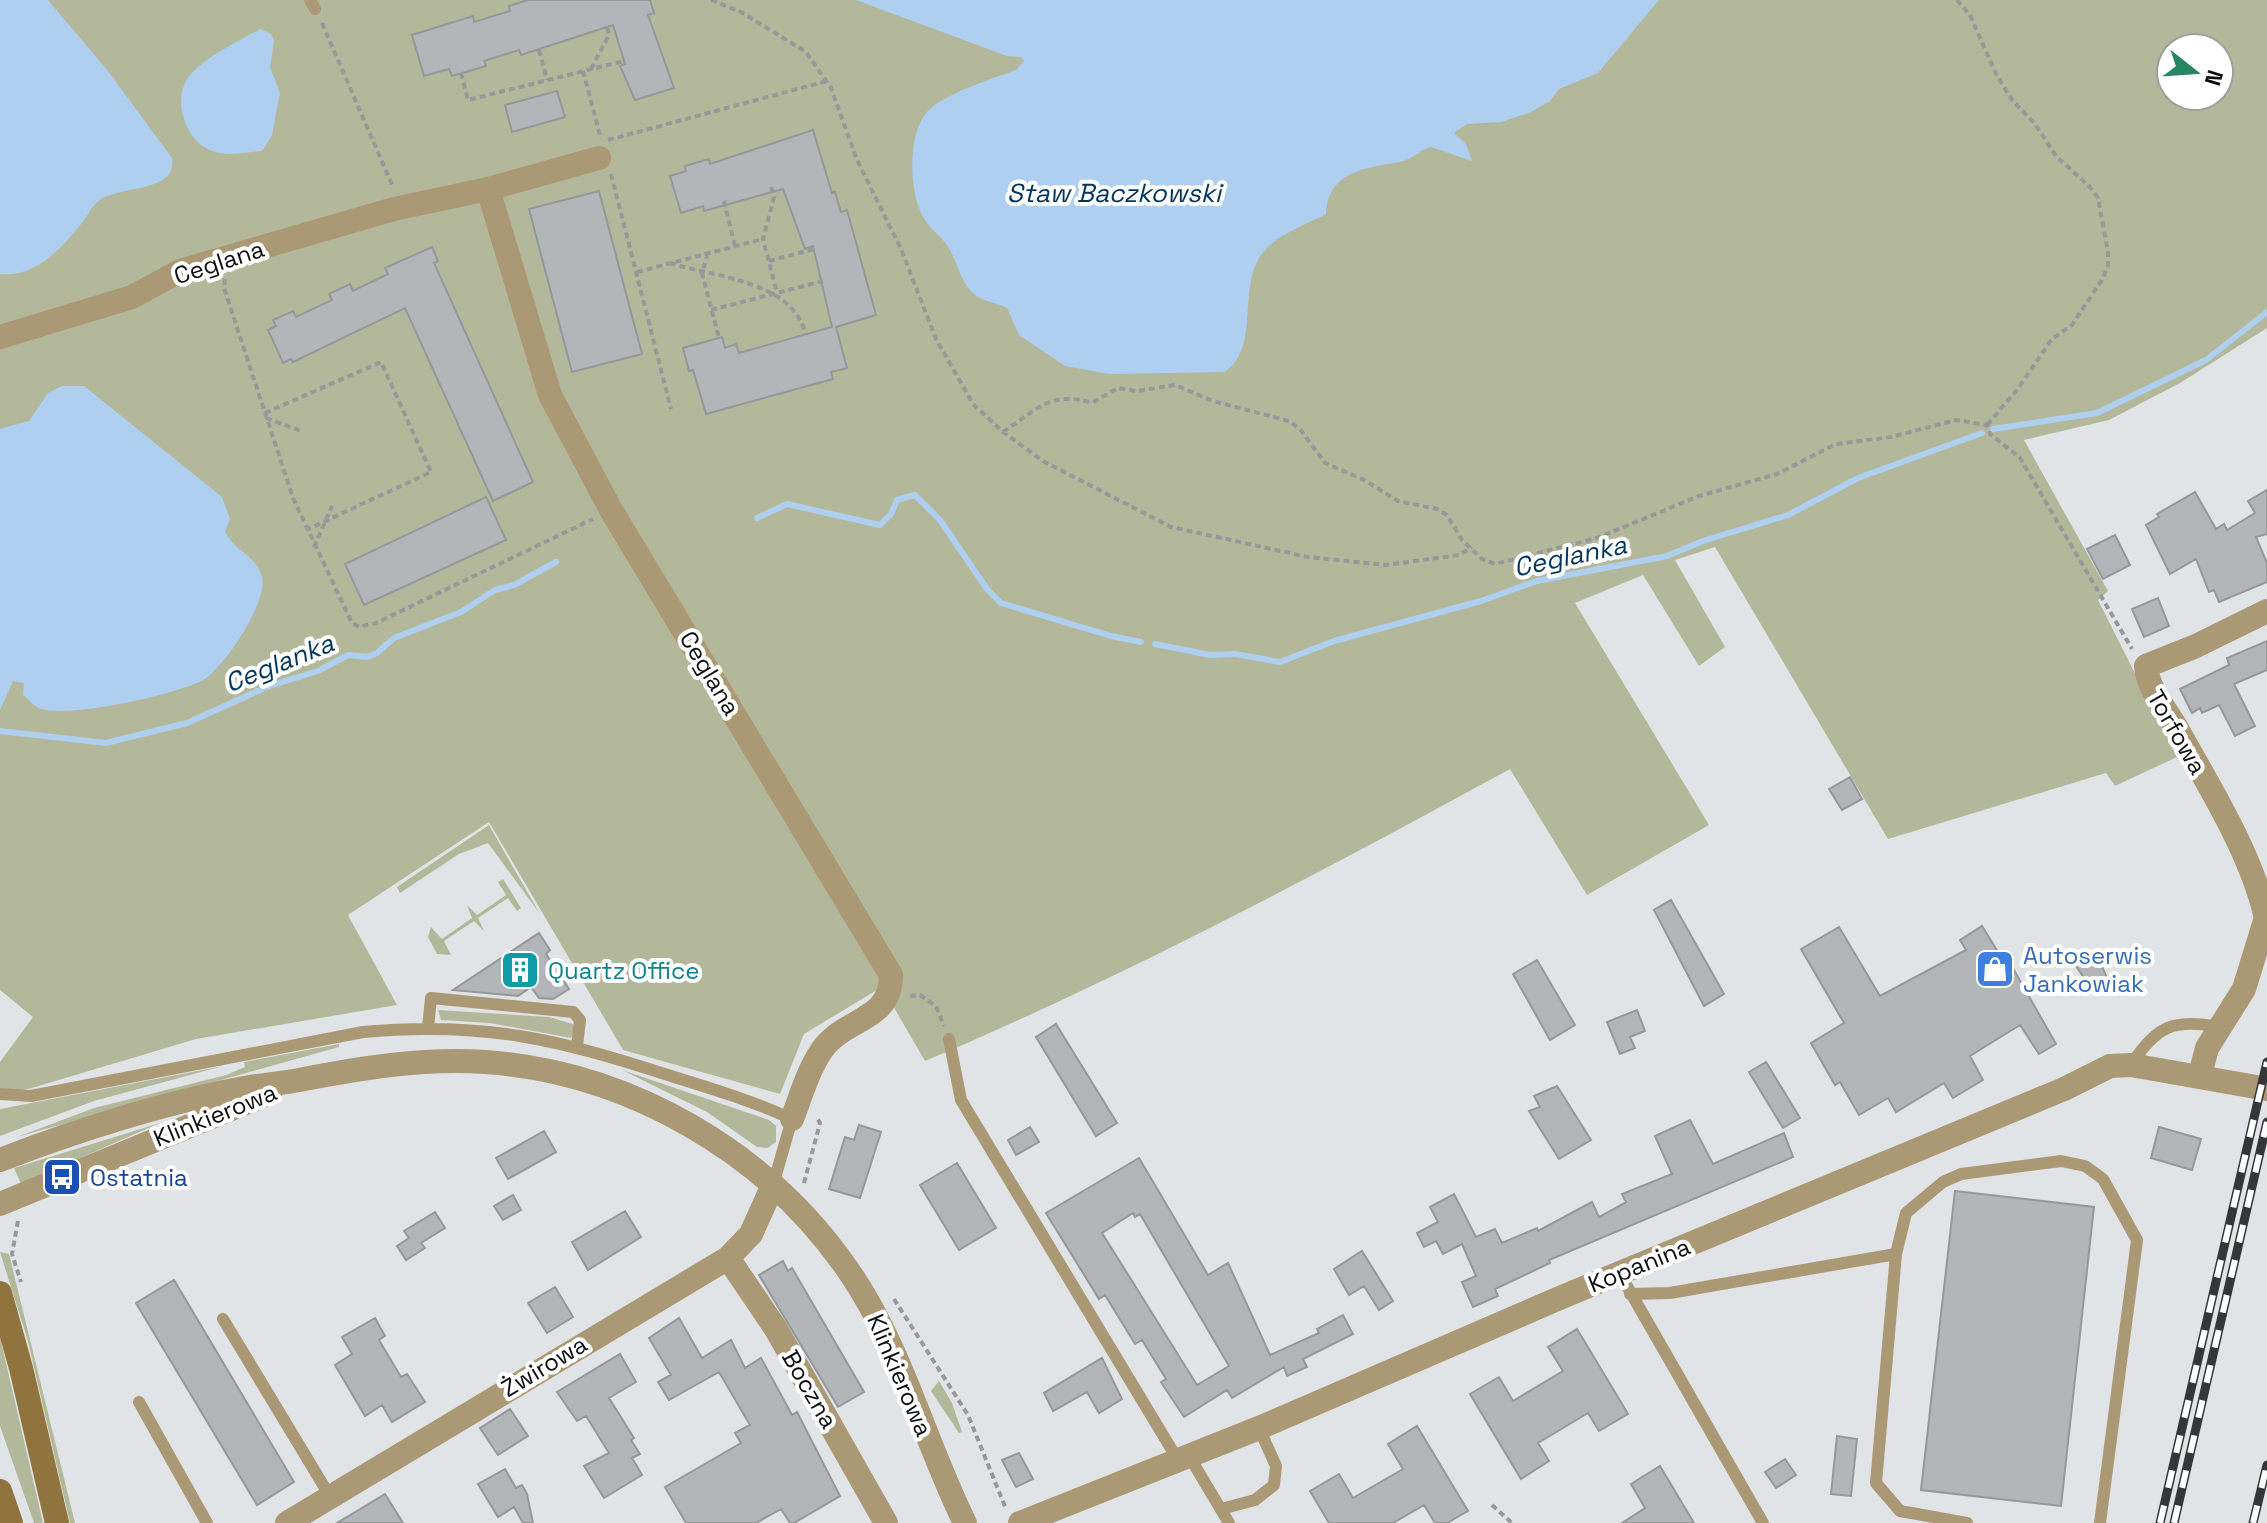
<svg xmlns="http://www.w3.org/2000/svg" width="2267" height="1523" viewBox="0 0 2267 1523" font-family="'Space Grotesk',sans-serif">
	<rect width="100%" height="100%" fill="#e1e4e6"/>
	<!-- green -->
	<path fill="#b4b89a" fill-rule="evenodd" d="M0,0H2267V328L2180,383L2109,420L2024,440L2108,591L2098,600L2177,757L2115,786L2106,773L1888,839L1715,547L1675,560L1725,647L1699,666L1643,575L1575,603L1709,825L1587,895L1510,769C1318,874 1126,976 925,1061L882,987L804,1034L780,1094L623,1050L489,822L348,915L397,1005L196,1039L32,1088L13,1092L0,1088V1062L33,1017L0,990ZM2171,48H2219V96H2171Z
		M489,825L540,914L488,843L459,854L400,893L397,887Z
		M503,879L521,908L517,911L508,898L478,918L484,931L474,921L444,941L451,955L437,954L428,937L431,927L442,939L472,918L467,905L477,915L506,895L498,882Z
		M438,1010L549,1017L573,1024L575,1031L571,1038L490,1023L441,1020Z
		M339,1044V1047L17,1137L94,1108L226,1075L245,1067L244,1062Z
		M223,1066L94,1101L0,1136V1109Z
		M622,1070L769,1120L776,1126V1142L767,1148L757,1147L707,1112Z
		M160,1123L21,1184L14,1168Z
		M0,1252L9,1254L75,1523H70L28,1341Z
		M0,1337L43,1523H34L0,1426Z
		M939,1381L952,1403L962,1432L959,1433L931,1391Z"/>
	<!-- water -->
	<path fill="#afcff0" d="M0,0H48L108,71L172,158C177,193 123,185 100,200C91,206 88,216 81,224C61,249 35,278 0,274Z
		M856,0H1659L1598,73L1559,89L1550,101L1529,113L1501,122L1467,124L1454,133L1466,144L1472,161L1431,147C1421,149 1415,158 1403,161C1372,168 1328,168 1326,214C1306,225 1282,232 1266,249C1234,282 1263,345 1225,372L1110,374L1065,366L1019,335L1007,308C998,303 986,302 978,297C960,285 958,261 947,245C940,235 930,229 923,217C909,191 907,135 927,112C943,94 992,79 1016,70L1024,61L1021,57L1007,56Z
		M260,29L271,34L274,41L270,67L280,93L272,135L262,151C246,152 227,157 212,151C184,141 170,95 192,73C210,54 238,42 260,29Z
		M62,386H84L222,497L230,519L225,532C234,551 257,556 262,577C268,602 224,668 203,680C179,694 60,721 37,707C32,704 27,698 23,695L24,683L13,681L0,710V429L29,421L48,393Z"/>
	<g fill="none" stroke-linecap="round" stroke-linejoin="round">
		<!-- stream -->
		<path stroke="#afcff0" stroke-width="6" d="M1993,429L2097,413L2206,360L2267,312
			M757,518L787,504L880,525L891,514L897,500L915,495L940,520L987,589L1001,603L1111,636L1141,642
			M1155,644L1210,655L1235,654L1280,662L1334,641L1481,601L1537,581L1667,556L1703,541L1788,515L1858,478L1982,433
			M0,731L106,743L187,723L269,686L318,671L348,655L367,657L377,653L394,638L461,612L495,590L514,585L556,562"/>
	</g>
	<!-- building -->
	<path fill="#b3b6b8" stroke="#95989a" stroke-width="2" fill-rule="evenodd" d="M528,0H650L654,13L648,15L674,88L635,100L620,66L625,64L613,25L521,55L519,50L484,61L486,66L452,76L449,69L424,76L412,35L473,16L474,22L510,11L509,6Z
		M557,91L565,117L512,132L505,105Z
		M813,130L832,193L835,192L841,212L847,210L876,315L836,327L847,368L831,372L833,379L706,414L693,370L689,371L683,348L722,337L725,348L736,344L739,353L832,327L813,246L805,249L783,189L704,211L703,206L681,213L670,176L686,171L685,166L709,159L710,164Z
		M599,191L642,354L572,372L529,209Z
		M432,247L438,261L434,263L533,482L493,501L405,308L293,362L291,359L283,363L268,330L276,326L273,320L293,311L296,317L332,300L329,294L350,284L353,291L388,274L385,268Z
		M2267,490V534L2256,537L2267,563V582L2219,602L2214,590L2209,592L2196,559L2170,574L2146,525L2159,517L2157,514L2195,492L2216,529L2224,524L2227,530L2255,513L2248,501Z
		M486,497L506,540L364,605L345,564Z
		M2115,535L2130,565L2103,579L2087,549Z
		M2158,598L2169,626L2144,637L2132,609Z
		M2267,641V670L2234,684L2255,726L2235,736L2219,705L2202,713L2200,708L2192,713L2180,689L2229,665L2227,658Z
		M1850,777L1862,799L1842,810L1829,789Z
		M1671,900L1724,994L1704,1006L1654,910Z
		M1982,926L2006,965L2010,963L2056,1044L2039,1054L2020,1025L1970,1056L1983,1080L1953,1098L1944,1083L1896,1112L1888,1098L1859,1115L1840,1082L1835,1085L1811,1043L1844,1023L1801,949L1839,927L1880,996L1966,950L1960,940Z
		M539,933L550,950L546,954L569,989L553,999L539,998L531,987L518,996L453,990Z
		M2096,953L2108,980L2092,990L2076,966Z
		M1537,960L1575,1025L1550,1040L1513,974Z
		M1637,1010L1645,1031L1630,1037L1635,1048L1620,1054L1607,1022Z
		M1056,1024L1117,1123L1096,1136L1036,1037Z
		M1766,1062L1800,1118L1783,1128L1749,1072Z
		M1557,1086L1591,1140L1559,1159L1529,1111L1540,1107L1534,1096Z
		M1690,1120L1713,1164L1784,1133L1793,1157L1549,1260L1550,1263L1495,1289L1498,1296L1473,1307L1462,1282L1476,1276L1462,1244L1443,1254L1436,1241L1424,1247L1417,1233L1438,1222L1430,1207L1454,1194L1476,1237L1495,1229L1502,1243L1537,1228L1538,1231L1592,1202L1599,1217L1626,1202L1622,1194L1672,1174L1655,1136Z
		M859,1125L881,1132L860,1198L829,1189L845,1137L854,1140Z
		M1030,1127L1039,1142L1016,1155L1008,1140Z
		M2159,1127L2201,1139L2192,1170L2151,1158Z
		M544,1131L556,1152L508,1179L496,1158Z
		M1139,1158L1208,1275L1228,1263L1270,1355L1319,1333L1317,1329L1343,1315L1353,1334L1303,1359L1307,1367L1287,1376L1284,1367L1232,1398L1227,1390L1184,1417L1161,1382L1166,1379L1142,1340L1135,1344L1105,1295L1099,1299L1046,1213ZM1133,1213L1135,1217L1140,1214L1229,1366L1197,1385L1102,1233Z
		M957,1163L996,1228L959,1250L920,1185Z
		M1955,1191L2094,1207L2061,1506L1921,1490Z
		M513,1195L521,1210L503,1220L494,1206Z
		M625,1211L641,1237L588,1270L572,1242Z
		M435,1212L445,1228L421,1243L425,1248L406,1260L397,1246L409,1238L404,1231Z
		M1362,1251L1393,1301L1379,1310L1364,1286L1349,1295L1334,1269Z
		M783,1261L788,1271L792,1268L864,1392L838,1407L759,1275Z
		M174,1280L294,1482L257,1505L136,1303Z
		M555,1287L573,1317L547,1333L528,1303Z
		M375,1318L385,1336L379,1340L401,1377L407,1374L425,1402L392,1422L382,1405L365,1416L335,1365L352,1354L342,1337Z
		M679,1318L702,1358L731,1340L745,1368L761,1358L792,1415L797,1412L840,1496L794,1523H790L781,1509L756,1523H686L665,1487L741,1443L735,1433L750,1425L719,1372L669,1400L658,1382L671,1375L649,1338Z
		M1577,1329L1628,1414L1599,1431L1588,1413L1538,1443L1549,1461L1521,1479L1470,1394L1499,1377L1513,1401L1563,1371L1548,1347Z
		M620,1354L636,1382L609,1398L634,1438L631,1440L640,1454L632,1458L642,1475L604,1498L584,1466L609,1453L586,1416L577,1421L557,1392Z
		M1102,1358L1122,1399L1099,1413L1087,1392L1053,1411L1044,1393Z
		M510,1409L528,1436L498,1455L480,1428Z
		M1417,1426L1468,1511L1447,1523H1435L1424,1505L1393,1523H1329L1310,1491L1339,1474L1353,1498L1403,1469L1388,1444Z
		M1837,1436L1857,1439L1851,1496L1831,1494Z
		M1019,1453L1033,1479L1016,1487L1002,1460Z
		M1785,1459L1796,1475L1776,1488L1765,1472Z
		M1660,1466L1694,1523H1622L1645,1508L1631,1484Z
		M505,1469L516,1488L522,1485L527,1494L533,1523H523L514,1507L498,1517L478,1484Z
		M385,1494L403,1523H337Z"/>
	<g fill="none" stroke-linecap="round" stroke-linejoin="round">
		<!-- path -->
		<path stroke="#96989a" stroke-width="4" stroke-dasharray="6 4" stroke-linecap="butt" d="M711,0L741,12L806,52L831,88L857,160L901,249L936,339L973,404L1003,432L1043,461L1171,527L1308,557L1386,565L1459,555L1472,547
			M1957,0L1970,15L1996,74L2012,100L2035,124L2056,156L2089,186L2098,198L2108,252V265L2103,278L2072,325L2052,339L2017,390L1987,425
			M322,23L393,187
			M539,50L547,80
			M591,69L609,35L607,27
			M583,71L601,139
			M461,73L468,100L624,61
			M608,140L827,81
			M611,174L671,409
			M771,187L774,197L763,239L777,293
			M724,201L735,246
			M708,253L702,273L719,338
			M769,261L814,249
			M670,263C717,278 792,280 806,335
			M637,272L763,239
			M225,279L224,288L293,498L352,623L359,627L376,623L593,519
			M711,310L823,281
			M265,413L381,362L431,472L306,530
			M266,418L301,431
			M1003,432C1036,410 1051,390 1092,403L1118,388L1137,391L1175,385L1213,401L1289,421L1300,429L1325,463L1364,480L1398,501L1437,509L1447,515L1462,540L1482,559L1495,564L1597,538L1699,496L1777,474L1836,444L1891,437L1956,420L1987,425L1990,434L2020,458L2132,649
			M314,547L332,506
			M910,996L920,995L936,1006L944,1026
			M804,1183L820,1123L817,1118
			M18,1221L12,1254L21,1282
			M894,1299L968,1415L1006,1509
			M1492,1505L1512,1523"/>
		<!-- service -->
		<path stroke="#ab9976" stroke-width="12" d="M310,0L315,9
			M428,1028L431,998L573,1012L580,1020L577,1046
			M949,1039L961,1100L1178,1460
			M2131,1065C2156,1026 2174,1018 2219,1027
			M0,1094L31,1096L363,1032C484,1021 557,1039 671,1076C712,1089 753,1101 792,1119L773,1185
			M1620,1274L1763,1523
			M1630,1294L1670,1293L1896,1254
			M223,1319L331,1498
			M139,1402L207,1523
			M1189,1456L1229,1523
			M1221,1509L1255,1500L1274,1485L1276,1466L1259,1428
			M1967,1523L1900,1511L1876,1483L1896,1254L1906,1213L1943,1182L1961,1174L2061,1161L2085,1166L2103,1179L2137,1240L2100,1523"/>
		<!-- minor -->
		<path stroke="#ab9976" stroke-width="24" d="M488,189L550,395L611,510L891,975C891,1022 845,1017 822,1050C808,1070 801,1096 792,1119
			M0,337L132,297L180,271L394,209L488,189L599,158
			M2266,918C2251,853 2211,790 2179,732C2167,710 2148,691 2146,666L2196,646L2267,611
			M2200,1075L2207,1048L2244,989L2267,914
			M728,1258L776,1329L886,1523
			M287,1523L728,1258L751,1234L773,1185"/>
		<!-- tertiary -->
		<path stroke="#ab9976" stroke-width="24" d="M0,1160C72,1132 163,1103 239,1089C258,1085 279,1084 299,1080C361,1068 421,1058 485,1062C629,1072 767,1152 848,1270C901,1346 924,1440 965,1523
			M0,1204L270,1093
			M1020,1523L1259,1428L1562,1297L2064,1089L2110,1066L2131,1065L2267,1089"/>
		<!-- secondary -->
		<path stroke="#8f743d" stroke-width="24" d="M0,1293L21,1368L57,1523
			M0,1491L11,1523"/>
		<!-- rail casing -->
		<g stroke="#353637" stroke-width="9">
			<path id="rail" d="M2160,1523L2267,1062
				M2174,1523L2267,1122
				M2253,1523L2267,1465"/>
		</g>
		<!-- rail -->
		<use href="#rail" stroke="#fff" stroke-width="6" stroke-dasharray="18" stroke-linecap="butt"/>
	</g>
	<!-- icons -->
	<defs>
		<g id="shop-square" transform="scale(2)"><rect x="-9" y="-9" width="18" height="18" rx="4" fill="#3f7fe0" stroke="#fff"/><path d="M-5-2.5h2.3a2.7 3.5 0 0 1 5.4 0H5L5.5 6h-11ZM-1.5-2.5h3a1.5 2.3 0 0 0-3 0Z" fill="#fff"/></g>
		<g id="building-square" transform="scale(2)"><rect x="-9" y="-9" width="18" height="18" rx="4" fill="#0f9aa8" stroke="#fff"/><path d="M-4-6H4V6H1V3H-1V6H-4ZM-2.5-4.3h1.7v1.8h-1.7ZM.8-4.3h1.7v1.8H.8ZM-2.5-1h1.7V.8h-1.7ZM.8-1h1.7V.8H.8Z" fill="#fff"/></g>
		<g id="bus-square" transform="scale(2)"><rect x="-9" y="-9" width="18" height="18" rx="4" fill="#1a4fb4" stroke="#fff"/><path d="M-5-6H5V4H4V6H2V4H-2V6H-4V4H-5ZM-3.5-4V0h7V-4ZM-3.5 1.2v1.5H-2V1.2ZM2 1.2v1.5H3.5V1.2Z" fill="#fff"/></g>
	</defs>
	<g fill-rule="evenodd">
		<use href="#shop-square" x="1995" y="969"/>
		<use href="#building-square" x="520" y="970"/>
		<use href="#bus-square" x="62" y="1177"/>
	</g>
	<g text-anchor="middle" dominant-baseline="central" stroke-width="8" stroke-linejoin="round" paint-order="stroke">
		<!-- street labels -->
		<g font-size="24" fill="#0c0d0e" stroke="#fff">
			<text transform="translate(219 262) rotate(-18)">Ceglana</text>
			<text transform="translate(710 673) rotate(59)">Ceglana</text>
			<text transform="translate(2177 732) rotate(60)">Torfowa</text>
			<text transform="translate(215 1115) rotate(-22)">Klinkierowa</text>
			<text transform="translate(1639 1265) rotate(-22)">Kopanina</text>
			<text transform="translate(544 1366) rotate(-31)">Żwirowa</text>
			<text transform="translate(900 1375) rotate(67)">Klinkierowa</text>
			<text transform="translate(810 1389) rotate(60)">Boczna</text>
		</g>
		<!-- shop labels -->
		<g font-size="24" fill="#366cbe" stroke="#fff" text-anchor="start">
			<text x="2023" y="955">Autoserwis<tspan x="2023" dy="28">Jankowiak</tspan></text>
		</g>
		<!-- culture labels -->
		<g font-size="24" fill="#0d838f" stroke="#fff" text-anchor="start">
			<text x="548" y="970">Quartz Office</text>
		</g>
		<!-- transit labels -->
		<g font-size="24" fill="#164399" stroke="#fff" text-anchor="start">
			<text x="90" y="1177">Ostatnia</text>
		</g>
		<!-- water labels -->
		<g font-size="26" font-style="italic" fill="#02355e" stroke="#fff">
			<text x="1114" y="193">Staw Baczkowski</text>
			<text transform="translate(1570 556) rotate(-12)">Ceglanka</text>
			<text transform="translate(279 663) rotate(-22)">Ceglanka</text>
		</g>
	</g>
	<!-- north arrow -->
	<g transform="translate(2195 72) rotate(107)"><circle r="38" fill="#ffffff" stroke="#9e9e9f" stroke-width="2"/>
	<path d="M0-6L14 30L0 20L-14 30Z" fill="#25865f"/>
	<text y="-12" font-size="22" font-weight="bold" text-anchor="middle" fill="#0c0d0e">N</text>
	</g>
</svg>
